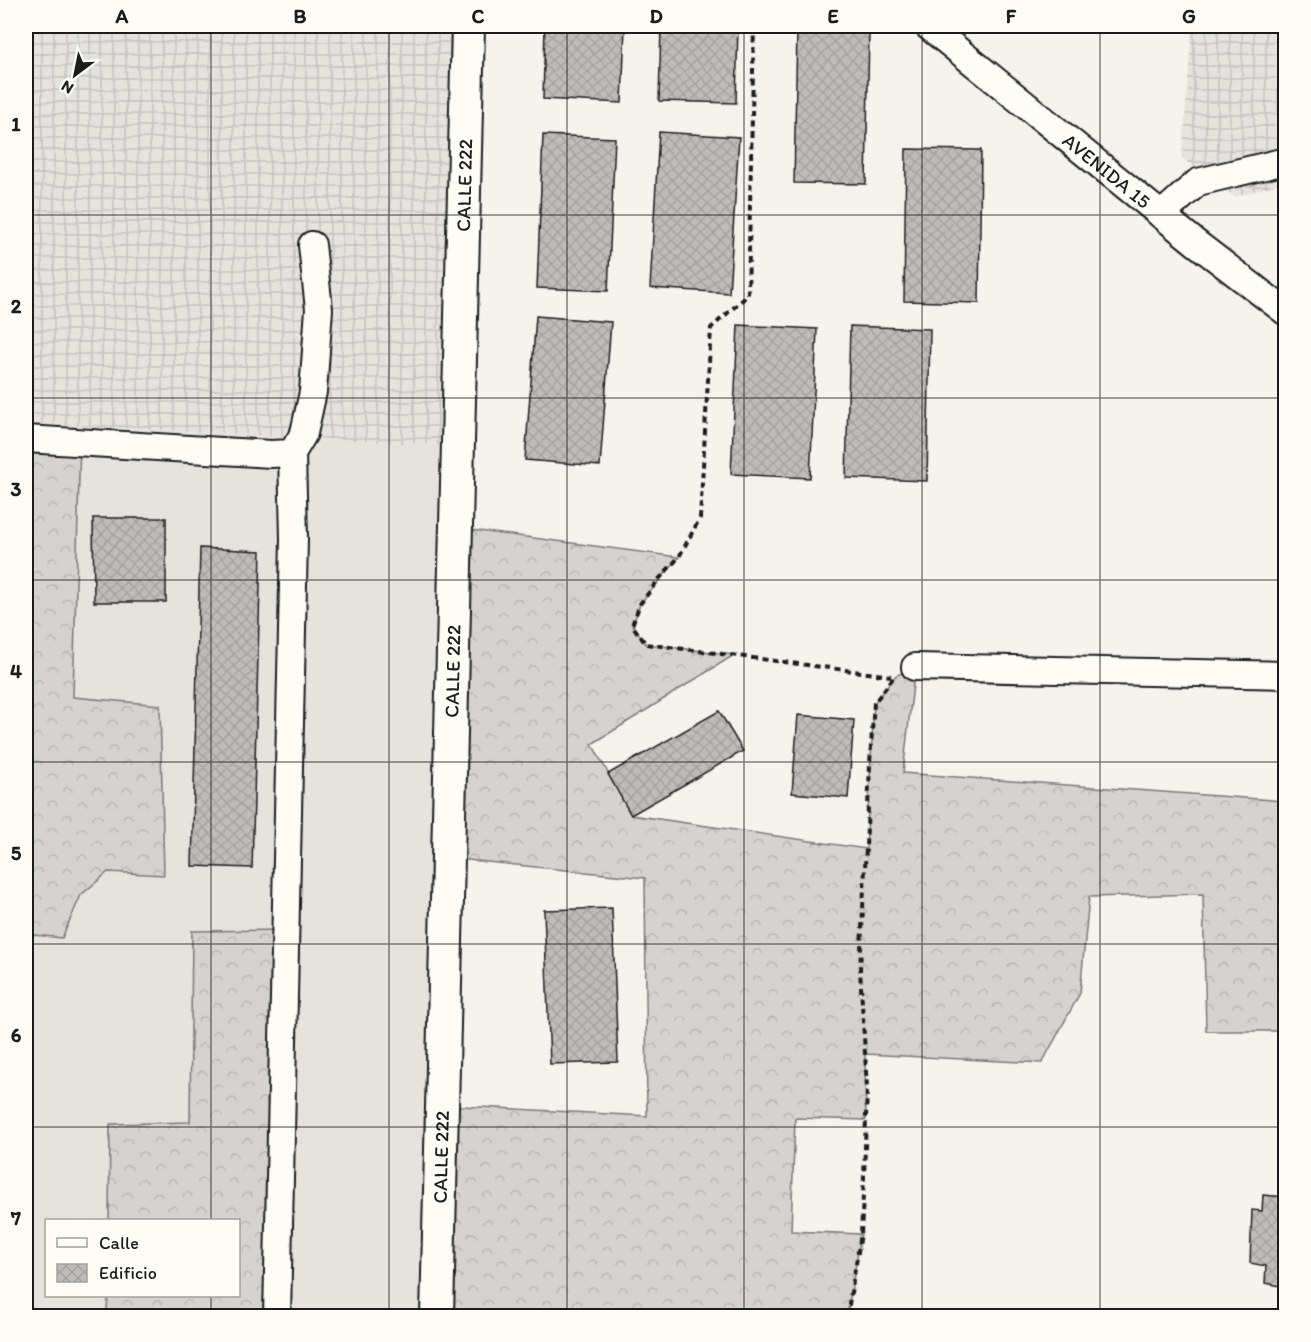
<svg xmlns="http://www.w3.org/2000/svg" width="1311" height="1342" viewBox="0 0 1311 1342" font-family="Itim,sans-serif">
	<defs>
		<pattern id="industrial-grid" width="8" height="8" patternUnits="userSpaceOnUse" patternTransform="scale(1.5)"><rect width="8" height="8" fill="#e4e3de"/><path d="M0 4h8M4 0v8" fill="none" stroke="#c3c2be"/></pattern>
		<pattern id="forest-crowns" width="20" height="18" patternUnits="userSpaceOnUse" patternTransform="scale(1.5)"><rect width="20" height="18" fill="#d4d3cf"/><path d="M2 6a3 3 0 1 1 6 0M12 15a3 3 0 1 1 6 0" fill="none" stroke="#b5b5b1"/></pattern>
		<pattern id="building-cross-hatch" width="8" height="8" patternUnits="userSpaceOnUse" patternTransform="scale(1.5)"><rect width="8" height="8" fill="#bebdba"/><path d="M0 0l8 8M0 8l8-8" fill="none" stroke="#a3a29f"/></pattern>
	</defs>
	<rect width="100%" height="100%" fill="#f4f3ee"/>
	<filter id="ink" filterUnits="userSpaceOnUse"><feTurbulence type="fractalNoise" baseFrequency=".0167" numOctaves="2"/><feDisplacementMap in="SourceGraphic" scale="12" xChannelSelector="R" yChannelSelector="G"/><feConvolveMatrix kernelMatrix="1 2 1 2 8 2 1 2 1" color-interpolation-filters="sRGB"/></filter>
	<g filter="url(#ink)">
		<!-- built -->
		<path fill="#e4e3de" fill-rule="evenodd" d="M26,423L458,446L437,1316H26ZM46,1220H238V1296H46Z"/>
		<!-- industrial -->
		<path fill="url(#industrial-grid)" d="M26,26H468L458,446L26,423Z
			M1192,26H1285V182L1235,197L1182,158Z"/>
		<!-- forest -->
		<path fill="url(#forest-crowns)" stroke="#787876" stroke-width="1.5" d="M26,439L80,441L73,697L160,705L164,875L108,872L81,895L62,938L26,934Z
			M456,528L679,557L640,604L633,625L646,644L734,655L592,744L631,815L866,849L874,703L895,676L915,667L903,773L1285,801V1031H1206L1203,894L1089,897L1080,993L1042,1063L865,1054L866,1120L795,1118L791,1231L861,1234L847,1316H437L442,1105L647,1116L645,878L448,858Z
			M285,930L275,1316H85L107,1310L108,1296H238V1220H109L110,1124L190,1122L192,931Z"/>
		<!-- building -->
		<path fill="url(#building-cross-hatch)" stroke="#1c1c1c" stroke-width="1.5" d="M545,26H625L622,103L543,99Z
			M661,26H738L736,103L659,101Z
			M797,30L869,31L866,184L794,183Z
			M659,132L739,137L729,293L650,288Z
			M543,135L615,138L608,291L537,288Z
			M906,149L981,150L979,303L904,301Z
			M536,316L611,322L600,466L525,460Z
			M738,325L817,329L810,478L731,474Z
			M850,326L930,329L927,481L846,478Z
			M93,518H166V602H94Z
			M200,548L261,551L252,868L192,866Z
			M719,711L743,751L631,815L608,774Z
			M798,715L854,720L848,798L792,793Z
			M612,908L618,1062L550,1064L544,910Z
			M1263,1195L1286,1197V1287L1265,1283L1266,1266L1250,1263L1252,1210L1262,1211Z"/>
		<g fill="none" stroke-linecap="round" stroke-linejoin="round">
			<!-- minor casing -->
			<g stroke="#1c1c1c" stroke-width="30">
				<g id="minor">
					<path id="s1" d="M928,26L1196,243L1286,312"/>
					<path d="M1161,215L1198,182L1286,161"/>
					<path d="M26,439L271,454L292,453L304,433L313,392L319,309L312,245"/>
					<path d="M915,667L1286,675"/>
					<path d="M277,1316L294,539L292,453"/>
				</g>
			</g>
			<!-- major casing -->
			<g stroke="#1c1c1c" stroke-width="36">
				<g id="major">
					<path id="s2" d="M437,1316L468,26"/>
				</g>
			</g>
			<!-- path -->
			<path stroke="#1c1c1c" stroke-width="4" stroke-dasharray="6 4.5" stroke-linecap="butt" d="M754,26L748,295L711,328L700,518L679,557L660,578L640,604L632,625L646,644L891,676
				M847,1316L861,1234L864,1177L867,1087L860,970L871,745L874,703L893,678"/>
			<!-- minor -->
			<use href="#minor" stroke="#fdfcf7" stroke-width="26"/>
			<!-- major -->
			<use href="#major" stroke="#fdfcf7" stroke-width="32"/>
		</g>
	</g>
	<!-- grid -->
	<path fill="none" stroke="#1c1c1c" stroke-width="1.5" stroke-opacity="0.55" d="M211,26V1220M389,26V1316M567,26V1316M744,26V1316M922,26V1316M1100,26V1316M26,215H1286M26,398H1286M26,580H1286M26,762H1286M26,944H1286M26,1127H1286M211,1296V1316"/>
	<g text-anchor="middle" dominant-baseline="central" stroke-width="4.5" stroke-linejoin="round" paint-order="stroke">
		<!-- street labels -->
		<g font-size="20" fill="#1c1c1c" stroke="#fdfcf7">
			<text stroke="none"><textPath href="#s1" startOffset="230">AVENIDA 15</textPath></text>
			<text stroke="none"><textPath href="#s2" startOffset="1131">CALLE 222</textPath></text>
			<text stroke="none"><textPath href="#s2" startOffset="645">CALLE 222</textPath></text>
			<text stroke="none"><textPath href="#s2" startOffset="159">CALLE 222</textPath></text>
		</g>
	</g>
	<!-- margin -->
	<rect width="1311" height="1342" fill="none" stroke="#fdfcf7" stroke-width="66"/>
	<!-- legend -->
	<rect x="45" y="1219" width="195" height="78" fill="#fdfcf7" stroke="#a3a29f" stroke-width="1.5"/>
	<rect x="57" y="1238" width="30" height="9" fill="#fdfcf7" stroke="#a3a29f" stroke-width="1.5"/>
	<text x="99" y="1249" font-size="18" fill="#1c1c1c">Calle</text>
	<rect x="57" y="1264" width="30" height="18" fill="url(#building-cross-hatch)" stroke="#a3a29f" stroke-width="1.5"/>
	<text x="99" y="1279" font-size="18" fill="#1c1c1c">Edificio</text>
	<!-- north arrow -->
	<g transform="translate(75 75) rotate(212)" stroke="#fdfcf7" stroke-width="4.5" paint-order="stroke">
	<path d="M0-4.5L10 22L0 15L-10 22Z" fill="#1c1c1c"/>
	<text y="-9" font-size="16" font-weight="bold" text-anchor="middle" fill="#1c1c1c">N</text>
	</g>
	<rect x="33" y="33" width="1245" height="1276" fill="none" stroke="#1c1c1c" stroke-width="2"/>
	<g font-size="20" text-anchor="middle" font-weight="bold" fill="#1c1c1c">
		<text x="122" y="23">A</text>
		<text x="300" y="23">B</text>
		<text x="478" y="23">C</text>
		<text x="656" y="23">D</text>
		<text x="833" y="23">E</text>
		<text x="1011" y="23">F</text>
		<text x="1189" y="23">G</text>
		<text x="16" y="131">1</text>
		<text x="16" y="313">2</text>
		<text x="16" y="496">3</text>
		<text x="16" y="678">4</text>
		<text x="16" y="860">5</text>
		<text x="16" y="1042">6</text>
		<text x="16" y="1225">7</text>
	</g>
</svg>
